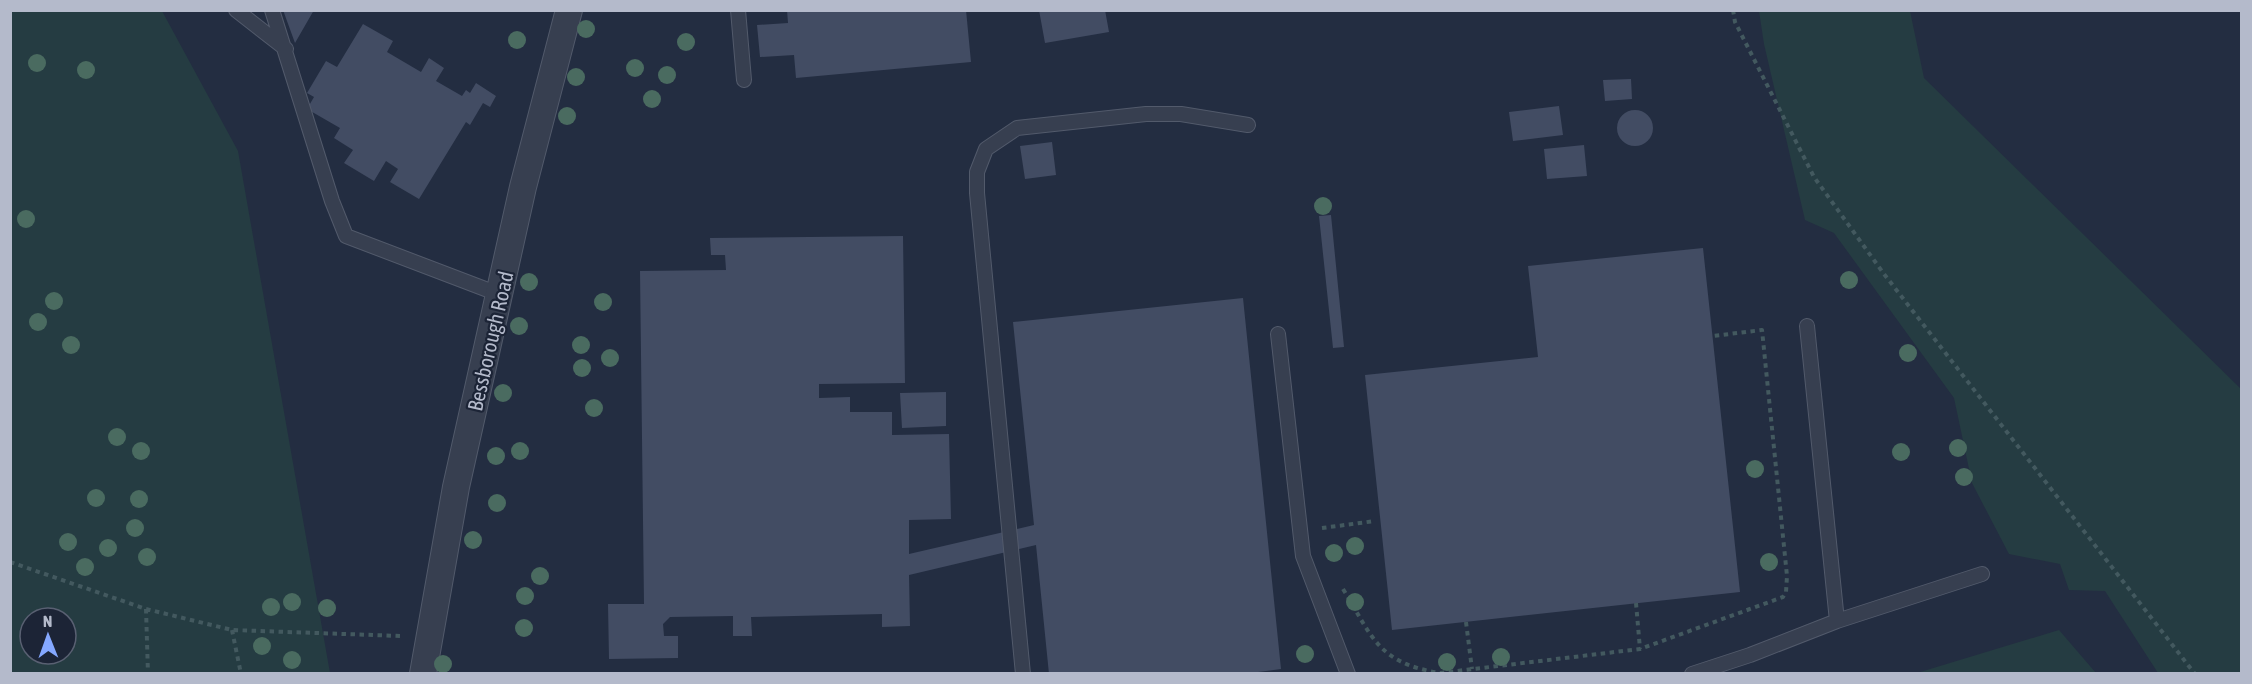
<svg xmlns="http://www.w3.org/2000/svg" width="2252" height="684" viewBox="0 0 2252 684" font-family="'Asap Condensed',sans-serif">
	<rect width="100%" height="100%" fill="#232d41"/>
	<!-- green -->
	<path fill="#253c42" fill-rule="evenodd" d="M10,11H162L238,151L330,673H11ZM30,618H66V654H30Z
		M1759,11H1910L1924,78L2241,389V673H2158L2105,591L2069,590L2060,564L2009,554L1972,483L1954,398L1834,233L1805,220L1764,44Z
		M2059,630L2096,673H1917Z"/>
	<!-- building -->
	<path fill="#424c63" d="M283,10H314L295,43Z
		M787,10H966L971,62L796,78L794,55L760,57L757,25L788,23Z
		M1039,10H1105L1109,32L1045,43Z
		M363,24L393,41L387,52L421,72L429,58L444,68L436,81L462,96L466,90L470,93L476,83L496,96L490,107L483,103L470,125L466,122L419,199L390,182L398,169L386,161L374,181L344,163L353,150L334,138L340,128L307,109L314,97L307,93L326,61L337,67Z
		M1631,79L1632,99L1605,101L1603,80Z
		M1559,106L1563,135L1513,141L1509,112Z
		M1617 128a18 18 0 1 1 36 0a18 18 0 1 1-36 0Z
		M1052,142L1056,175L1025,179L1020,146Z
		M1584,145L1587,176L1547,179L1544,149Z
		M1331,215L1344,347L1333,348L1319,216Z
		M903,236L905,383L819,384V398L850,397V412H892V435L949,434L951,519L909,520V554L1034,525L1013,322L1243,298L1281,669L1242,674H1049L1036,545L909,575L910,626L882,627V614L751,617L752,636H733V616L670,617L663,624L664,636H678V658L609,659L608,604H644L640,271L726,270L725,255H711L710,238Z
		M1703,248L1740,592L1392,630L1365,375L1538,357L1528,266Z
		M946,392V426L902,428L900,393Z"/>
	<g fill="none" stroke-linecap="round" stroke-linejoin="round">
		<!-- lane casing -->
		<g stroke="#525a6b" stroke-width="16">
			<path id="lane" d="M236,10L286,49
				M272,10L332,201L346,236L501,295
				M738,10L744,80
				M1807,326L1837,621
				M1278,334L1303,556L1348,674
				M1023,674L977,193V172L986,149L1017,128L1146,114H1181L1248,125
				M1692,674L1750,655L1837,621L1982,574"/>
		</g>
		<!-- street casing -->
		<g stroke="#525a6b" stroke-width="28">
			<path id="street" d="M423,674L456,487L523,187L569,10"/>
		</g>
		<!-- path -->
		<path stroke="#43595f" stroke-width="4" stroke-dasharray="4.5 4.5" stroke-linecap="butt" d="M1733,10L1735,22L1814,177L1884,274L2195,674
			M1322,528L1375,521
			M10,562L146,609L232,630L401,636
			M1343,589C1373,638 1378,663 1440,673L1640,649L1783,597L1786,592L1787,576L1762,330L1713,336
			M1636,603L1640,649
			M146,609L148,674
			M1466,622L1472,669
			M232,630L241,674"/>
		<!-- lane -->
		<use href="#lane" stroke="#373f50" stroke-width="14"/>
		<!-- street -->
		<use href="#street" stroke="#373f50" stroke-width="26"/>
	</g>
	<!-- trees -->
	<g fill="#4a6b60">
		<circle cx="586" cy="29" r="9"/>
		<circle cx="517" cy="40" r="9"/>
		<circle cx="686" cy="42" r="9"/>
		<circle cx="37" cy="63" r="9"/>
		<circle cx="635" cy="68" r="9"/>
		<circle cx="86" cy="70" r="9"/>
		<circle cx="667" cy="75" r="9"/>
		<circle cx="576" cy="77" r="9"/>
		<circle cx="652" cy="99" r="9"/>
		<circle cx="567" cy="116" r="9"/>
		<circle cx="1323" cy="206" r="9"/>
		<circle cx="26" cy="219" r="9"/>
		<circle cx="1849" cy="280" r="9"/>
		<circle cx="529" cy="282" r="9"/>
		<circle cx="54" cy="301" r="9"/>
		<circle cx="603" cy="302" r="9"/>
		<circle cx="38" cy="322" r="9"/>
		<circle cx="519" cy="326" r="9"/>
		<circle cx="71" cy="345" r="9"/>
		<circle cx="581" cy="345" r="9"/>
		<circle cx="1908" cy="353" r="9"/>
		<circle cx="610" cy="358" r="9"/>
		<circle cx="582" cy="368" r="9"/>
		<circle cx="503" cy="393" r="9"/>
		<circle cx="594" cy="408" r="9"/>
		<circle cx="117" cy="437" r="9"/>
		<circle cx="1958" cy="448" r="9"/>
		<circle cx="141" cy="451" r="9"/>
		<circle cx="520" cy="451" r="9"/>
		<circle cx="1901" cy="452" r="9"/>
		<circle cx="496" cy="456" r="9"/>
		<circle cx="1755" cy="469" r="9"/>
		<circle cx="1964" cy="477" r="9"/>
		<circle cx="96" cy="498" r="9"/>
		<circle cx="139" cy="499" r="9"/>
		<circle cx="497" cy="503" r="9"/>
		<circle cx="135" cy="528" r="9"/>
		<circle cx="473" cy="540" r="9"/>
		<circle cx="68" cy="542" r="9"/>
		<circle cx="1355" cy="546" r="9"/>
		<circle cx="108" cy="548" r="9"/>
		<circle cx="1334" cy="553" r="9"/>
		<circle cx="147" cy="557" r="9"/>
		<circle cx="1769" cy="562" r="9"/>
		<circle cx="85" cy="567" r="9"/>
		<circle cx="540" cy="576" r="9"/>
		<circle cx="525" cy="596" r="9"/>
		<circle cx="292" cy="602" r="9"/>
		<circle cx="1355" cy="602" r="9"/>
		<circle cx="271" cy="607" r="9"/>
		<circle cx="327" cy="608" r="9"/>
		<circle cx="524" cy="628" r="9"/>
		<circle cx="262" cy="646" r="9"/>
		<circle cx="1305" cy="654" r="9"/>
		<circle cx="1501" cy="657" r="9"/>
		<circle cx="292" cy="660" r="9"/>
		<circle cx="1447" cy="662" r="9"/>
		<circle cx="443" cy="664" r="9"/>
	</g>
	<g text-anchor="middle" dominant-baseline="central" stroke-width="4.5" stroke-linejoin="round" paint-order="stroke">
		<!-- street labels -->
		<g font-size="21" fill="#b4bacb" stroke="#1c2436">
			<text transform="translate(490 341) rotate(-77)">Bessborough Road</text>
		</g>
	</g>
	<!-- border -->
	<rect width="2252" height="684" fill="none" stroke="#b4bacb" stroke-width="24"/>
	<!-- north arrow -->
	<g transform="translate(48 636) rotate(359)"><circle r="28" fill="#1c2436" stroke="#596072" stroke-width="1.5"/>
	<path d="M0-4.5L10 22L0 15L-10 22Z" fill="#85a8ff"/>
	<text y="-9" font-size="16" font-weight="bold" text-anchor="middle" fill="#b4bacb">N</text>
	</g>
</svg>
